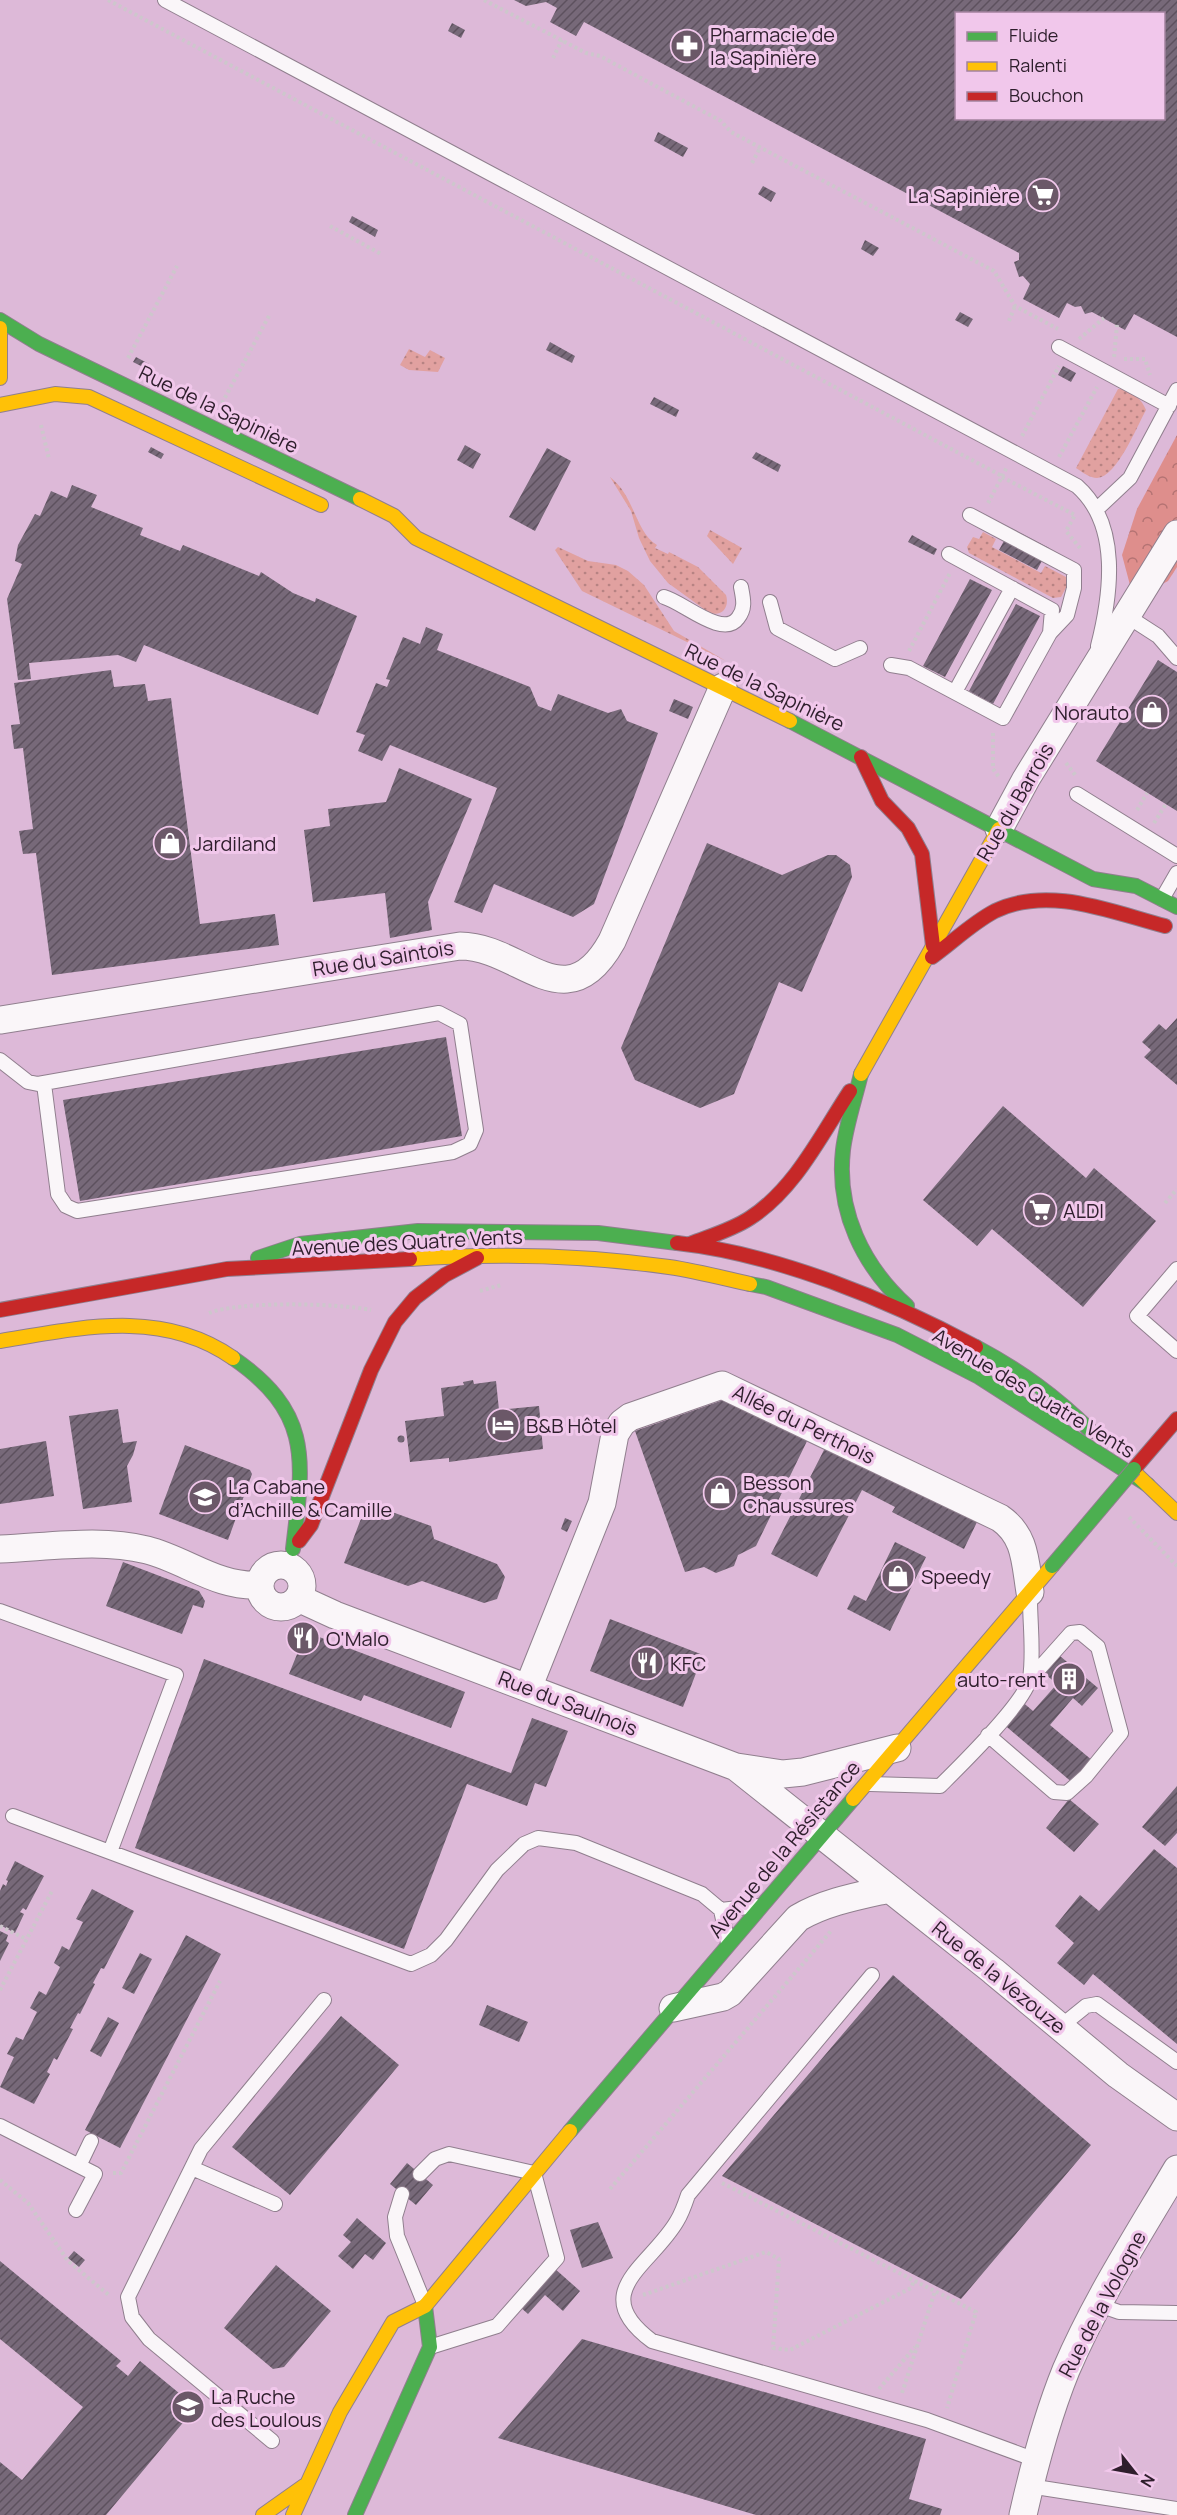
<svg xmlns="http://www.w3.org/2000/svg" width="1177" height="2515" viewBox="0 0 1177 2515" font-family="Manrope,sans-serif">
	<defs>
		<pattern id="grass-dots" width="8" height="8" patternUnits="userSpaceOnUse" patternTransform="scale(1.5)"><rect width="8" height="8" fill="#e1a1a0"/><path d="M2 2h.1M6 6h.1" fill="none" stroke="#b78383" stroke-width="1.8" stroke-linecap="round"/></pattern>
		<pattern id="forest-crowns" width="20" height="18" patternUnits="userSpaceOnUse" patternTransform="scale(1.5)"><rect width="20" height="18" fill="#de8e8c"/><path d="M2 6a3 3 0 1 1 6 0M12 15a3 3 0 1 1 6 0" fill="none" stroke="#b47373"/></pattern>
		<pattern id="building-hatch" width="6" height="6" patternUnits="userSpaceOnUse" patternTransform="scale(1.5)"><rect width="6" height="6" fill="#776979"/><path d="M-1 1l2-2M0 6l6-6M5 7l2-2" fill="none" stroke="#5d515e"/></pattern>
	</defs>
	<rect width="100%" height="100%" fill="#dbc4d8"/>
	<!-- built -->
	<path fill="#ddb9d8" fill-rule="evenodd" d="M0,0H1177V2515H0ZM956,14H1164V118H956Z"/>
	<!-- grass -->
	<path fill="url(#grass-dots)" d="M409,349L425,357L430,350L445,358L438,372L409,370L400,365Z
		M1118,389C1130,389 1142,399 1146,410C1137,426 1117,477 1097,478C1090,478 1082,472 1076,468Z
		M610,477C635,496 635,532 657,545L655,548L668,554L669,552L698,567L726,595C730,608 721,618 708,612L668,583L650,561L639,538L631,511Z
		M710,530L742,548L733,564L707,536Z
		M983,532L996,539L992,547L1041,573L1045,566L1066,577L1068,584L1061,597L1053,598L969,553L967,547L973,537L979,539Z
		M558,547L588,561L616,565L628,571L644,585L674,631L726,661L582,591L555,550Z"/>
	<!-- forest -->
	<path fill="url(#forest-crowns)" d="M1177,435V567L1168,581L1149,591L1130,585L1122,555L1137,509Z"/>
	<!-- building -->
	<path fill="url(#building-hatch)" fill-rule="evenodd" d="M514,0H1177V337L1134,314L1125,330L1092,312L1085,314L1081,306L1075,307L1067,303L1059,318L1023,299L1030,284L1023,276L1019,277L1014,262L1019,260V253L584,22L576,36L550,22L557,8L546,2L526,6ZM956,14H1164V118H956Z
		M452,23L465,30L461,38L448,31Z
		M658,132L688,148L683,157L654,141Z
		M763,186L776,193L771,202L758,194Z
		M352,216L378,230L375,237L349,222Z
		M865,240L879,248L873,256L861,249Z
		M960,312L973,319L968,327L955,320Z
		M550,342L575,356L572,363L546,350Z
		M136,357L149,364L147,369L133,362Z
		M1063,366L1076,373L1071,382L1058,375Z
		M654,397L679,410L676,417L650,404Z
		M465,445L481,454L473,469L457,460Z
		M151,447L164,454L161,459L148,452Z
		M547,448L571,461L535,531L509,517Z
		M756,452L781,465L778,472L752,458Z
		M72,485L97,495L91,507L143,528L140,535L180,551L183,545L259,576L261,572L293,593L315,602L316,598L357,616L318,715L144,645L136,662L118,655L29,663L31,679L18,680L7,599L22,564L15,561L18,545L35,514L40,516L51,491L67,498Z
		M1011,528L1049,548L1037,570L999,550Z
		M912,535L937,549L934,555L908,542Z
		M970,579L992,590L945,677L923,666Z
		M1016,604L1040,616L993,704L969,691Z
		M426,627L443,634L437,650L530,687L538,706L551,711L558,694L608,713L621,709L627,721L658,733L594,904L573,917L494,884L482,913L454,902L497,788L390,745L382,761L358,751L365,735L356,732L376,683L387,687L390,680L386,679L403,637L420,644Z
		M1158,660L1177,672V811L1096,761Z
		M111,670L114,687L145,684L148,701L171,698L200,924L275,914L279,945L52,975L36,853L23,854L19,831L33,829L23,748L14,749L11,725L20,724L14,683Z
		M674,699L693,707L688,719L669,711Z
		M399,768L472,799L428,902L432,930L390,938L385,893L313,902L304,830L330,826L328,809L386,802Z
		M707,843L782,875L828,855H836L850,865L852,877L802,992L779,982L734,1094L700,1108L635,1080L621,1048Z
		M1177,1018V1085L1144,1057L1151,1050L1142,1042L1159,1024L1166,1030Z
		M446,1037L462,1136L80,1201L63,1100Z
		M1003,1106L1086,1178L1094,1168L1156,1221L1083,1307L992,1229L977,1246L923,1200Z
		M473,1380L474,1384L496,1381L499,1410L539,1406L543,1449L449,1462V1458L410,1462L405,1421L444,1416L441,1388L464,1385L463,1382Z
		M726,1399L808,1439L756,1546L738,1555L734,1566L716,1573L704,1567L685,1572L635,1431Z
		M118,1409L123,1443L137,1441L133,1455L127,1466L132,1502L83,1509L69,1416Z
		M542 1425a4 4 0 1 1 8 0a4 4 0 1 1-8 0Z
		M397.5 1439a3.5 3.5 0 1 1 7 0a3.5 3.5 0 1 1-7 0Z
		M46,1441L54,1496L0,1504V1449Z
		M185,1445L250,1470L252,1474L228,1540L159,1514Z
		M825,1448L977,1522L964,1549L892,1512L895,1507L862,1490L817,1577L771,1554Z
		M367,1503L431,1526L434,1539L497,1564L505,1577L497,1599L484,1603L422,1581L408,1586L344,1563Z
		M565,1518L572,1521L567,1532L561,1529Z
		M895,1542L926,1557L890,1631L847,1609L854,1595L866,1601Z
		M123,1562L199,1591L205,1601L203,1608L193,1605L182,1634L106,1606Z
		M610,1619L703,1655L683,1707L590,1671Z
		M306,1632L465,1692L451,1728L364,1695L361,1701L289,1674Z
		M1060,1656L1098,1688L1082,1706L1073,1698L1050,1725L1093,1761L1074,1784L1001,1722L1020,1700L1033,1711L1057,1684L1045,1674Z
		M204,1659L511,1773L532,1718L568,1731L546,1787L535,1783L527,1806L467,1784L404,1949L135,1848Z
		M1177,1786V1833L1165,1846L1142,1827Z
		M1069,1799L1099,1824L1074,1852L1046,1828Z
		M1154,1849L1177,1868V2044L1093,1974L1084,1985L1057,1963L1074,1943L1055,1926L1080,1895L1099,1911Z
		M15,1861L44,1876L26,1910L23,1908L20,1912L24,1914L15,1933L0,1925V1891L3,1884L6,1886L8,1881L6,1880Z
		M92,1889L134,1911L104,1969L101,1968L93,1983L95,1984L80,2014L78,2013L70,2028L73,2029L57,2060L54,2058L47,2072L50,2074L34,2104L0,2087L14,2057L7,2054L16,2037L23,2040L37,2012L30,2008L39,1991L46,1995L60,1967L54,1963L62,1946L69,1950L83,1922L76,1919Z
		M0,1931L8,1935L6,1941L9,1943L0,1961Z
		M186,1935L221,1954L120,2148L85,2130Z
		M140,1953L152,1959L134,1994L122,1988Z
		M893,1975L1091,2145L961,2299L722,2176Z
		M487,2005L528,2022L519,2042L479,2025Z
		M341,2016L399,2065L290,2195L232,2147Z
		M108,2017L119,2023L101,2057L90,2051Z
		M407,2163L433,2185L416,2205L390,2184Z
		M357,2218L386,2243L373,2260L365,2254L353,2269L338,2256L351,2242L343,2235Z
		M598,2222L613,2258L582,2268L570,2230Z
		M74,2251L85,2260L79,2267L68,2258Z
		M545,2260L580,2291L563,2311L545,2295L528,2314L511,2299Z
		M0,2261L121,2361L116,2366L128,2376L140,2361L196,2407L106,2515H0V2462L22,2480L83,2407L0,2339Z
		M276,2265L331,2311L284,2367L273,2369L224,2328Z
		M582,2339L926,2439L909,2499L942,2509L940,2515H756L498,2438Z"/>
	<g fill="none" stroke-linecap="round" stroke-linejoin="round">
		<!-- lane casing -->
		<g stroke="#907f8e" stroke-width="16">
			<path id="lane" d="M165,0L1077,486C1121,525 1111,595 1098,646
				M1059,347L1169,406
				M1097,509L1130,478L1177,390
				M949,554L1052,610L1050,633
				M664,597C683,602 723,639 738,618C746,608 743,598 741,587
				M770,602L777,628L835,659L860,648
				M1127,616L1158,636L1177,658
				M891,665L909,668L1003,718L1050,633L1067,615L1074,588V570L970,515
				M955,692L1012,588
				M1077,794L1177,856
				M1162,899L1177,873
				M0,1060L28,1082L38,1084L439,1013L460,1024L476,1130L470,1144L453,1152L77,1211L66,1206L58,1194L44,1084
				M1177,1269L1137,1316L1177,1351
				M0,1611L176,1675L110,1852
				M988,1735L1054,1792L1067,1793L1086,1776L1121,1733L1098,1647L1080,1632L1071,1633L1030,1679
				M870,1784L940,1786C960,1766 1025,1703 1030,1678C1034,1654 1030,1624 1030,1599
				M13,1816L411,1964L431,1955L446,1940L497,1870L524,1844L538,1838L576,1843L702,1894L721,1910L728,1943
				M721,1910L756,1906
				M872,1975L688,2195C685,2204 682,2213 677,2221C651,2266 586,2292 652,2341L927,2420L1036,2460
				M1060,2027L1086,2006L1097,2004L1177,2062
				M0,2126L95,2174L76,2210
				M79,2166L91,2141
				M192,2168L275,2204
				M420,2174L435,2159L449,2154L534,2173L557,2258L497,2326L430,2347
				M402,2194L395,2217L397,2236L425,2305
				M1099,2305L1119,2312L1177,2313
				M272,2441L149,2339L132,2317L128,2297L201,2149L324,2000
				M1029,2486L1177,2509"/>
		</g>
		<!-- street casing -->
		<g stroke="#907f8e" stroke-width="29">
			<path id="street" d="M999,829L1026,779L1177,534
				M1,1020L460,946C521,946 566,1024 612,941L723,687
				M0,1549C48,1547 101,1538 147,1550C186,1560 218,1588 260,1585
				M260 1586a21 21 0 1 1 42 0a21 21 0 1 1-42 0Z
				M298,1598L335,1615L736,1767L993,1971L1118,2075L1177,2117
				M528,1688L602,1503L615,1434L622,1423L630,1417L722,1385L1000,1518C1026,1536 1025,1562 1030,1592
				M737,1767L783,1774L803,1772L897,1748
				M673,2008L723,1997L730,1993L798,1918C825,1902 858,1896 889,1889
				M1023,2515C1034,2466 1047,2417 1066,2370C1096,2300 1138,2235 1177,2169"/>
		</g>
		<!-- fast casing -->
		<g stroke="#907f8e" stroke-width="16">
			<path id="fast" d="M0,320L39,344L360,499
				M790,721L1093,879L1136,886L1177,907
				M861,1074C855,1099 846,1125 843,1150C836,1211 863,1266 907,1306
				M258,1258L300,1244L418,1231L598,1233L677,1243
				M750,1284L766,1287L897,1335L979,1377L1148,1485
				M976,1347C1021,1371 1055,1396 1091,1431
				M233,1358C314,1414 303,1462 293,1549
				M570,2131L853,1799
				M355,2515L430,2347L425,2306"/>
		</g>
		<!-- slow casing -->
		<g stroke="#907f8e" stroke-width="16">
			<path id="slow" d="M0,328V378
				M0,405L55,394L89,397L321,505
				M360,499L394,516L416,538L790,721
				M861,1074L999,829
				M410,1259C497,1253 583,1255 669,1267C696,1271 723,1278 750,1284
				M0,1341C79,1328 162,1308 233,1358
				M1133,1471L1177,1513
				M853,1799L1052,1566
				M263,2515L304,2486
				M293,2515L340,2412L393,2322L425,2306L570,2131"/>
		</g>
		<!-- jam casing -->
		<g stroke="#907f8e" stroke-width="16">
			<path id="jam" d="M861,757L882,801L908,828L922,854L933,946
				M932,957C953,942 972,923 995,911C1049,885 1111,912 1165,926
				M677,1243C777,1254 889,1300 976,1347
				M690,1244C710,1236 732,1230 750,1218C795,1189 821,1135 850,1091
				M0,1310L227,1269L410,1259
				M1134,1469L1177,1419
				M299,1541L311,1525L371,1370L395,1322L415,1298L445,1275L477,1258"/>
		</g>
		<!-- path -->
		<path stroke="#cdc7cc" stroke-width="4" stroke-dasharray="3 3" stroke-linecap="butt" d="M108,0L1002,476
			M484,0L586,53L600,56L721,121L731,132L994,271L1015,306L1058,329
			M553,58L562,40
			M752,163L760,148
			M330,226L381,254
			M1009,321L1015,306
			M1079,339L1104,318
			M1114,357L1117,325
			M128,358L177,266
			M1124,359H1145L1150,375
			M222,403L270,314
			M41,425L49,459
			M1022,436L1059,366
			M1059,457L1097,387
			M1002,477L1075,515L1066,531L1080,548
			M988,503L1007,467
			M909,651L950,573
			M993,733V769L999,777
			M1066,763L1076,776
			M1137,810L1147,793
			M1154,823L1166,804
			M1165,1203L1177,1189
			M480,1291L501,1285
			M209,1313C240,1301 337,1303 371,1310
			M1129,1517L1177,1566
			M0,1926L26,1939
			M0,1990L53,1889
			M113,2173H121L220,1981
			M0,2180L28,2203L68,2261L110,2296
			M722,2183L976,2312L947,2408
			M610,2189L831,1931
			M643,2295L766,2252L779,2259L773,2348L790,2350L911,2288L914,2281
			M879,2389L915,2347
			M902,2393L935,2291"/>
		<!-- lane -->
		<use href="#lane" stroke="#faf6f9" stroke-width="14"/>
		<!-- street -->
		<use href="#street" stroke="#faf6f9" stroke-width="27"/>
		<!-- fast -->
		<use href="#fast" stroke="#4caf50" stroke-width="14"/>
		<!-- slow -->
		<use href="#slow" stroke="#ffc107" stroke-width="14"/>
		<!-- jam -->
		<use href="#jam" stroke="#c62828" stroke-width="14"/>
		<!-- fast-bridge casing -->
		<g stroke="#907f8e" stroke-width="16" stroke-linecap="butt">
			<path id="fast-bridge" d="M1052,1566L1134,1469"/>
		</g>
		<!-- fast-bridge -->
		<use href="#fast-bridge" stroke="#4caf50" stroke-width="14"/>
	</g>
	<!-- icons -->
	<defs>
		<g id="pharmacy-disc" transform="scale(1.725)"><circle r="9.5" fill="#6b5868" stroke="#f1c7eb"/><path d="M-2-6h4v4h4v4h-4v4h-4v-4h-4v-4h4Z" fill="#fff"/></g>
		<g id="supermarket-disc" transform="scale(1.725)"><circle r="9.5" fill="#6b5868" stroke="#f1c7eb"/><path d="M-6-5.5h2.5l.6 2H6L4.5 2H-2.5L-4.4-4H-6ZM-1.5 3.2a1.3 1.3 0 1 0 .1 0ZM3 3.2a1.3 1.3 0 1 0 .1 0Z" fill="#fff"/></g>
		<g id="shop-disc" transform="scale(1.725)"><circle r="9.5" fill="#6b5868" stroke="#f1c7eb"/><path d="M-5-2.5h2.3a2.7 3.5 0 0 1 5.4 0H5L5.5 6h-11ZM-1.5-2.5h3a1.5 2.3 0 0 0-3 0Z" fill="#fff"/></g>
		<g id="hotel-disc" transform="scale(1.725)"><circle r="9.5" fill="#6b5868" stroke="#f1c7eb"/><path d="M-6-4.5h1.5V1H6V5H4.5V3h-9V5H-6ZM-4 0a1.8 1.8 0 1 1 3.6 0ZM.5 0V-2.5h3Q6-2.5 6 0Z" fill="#fff"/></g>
		<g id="school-disc" transform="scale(1.725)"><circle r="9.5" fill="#6b5868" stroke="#f1c7eb"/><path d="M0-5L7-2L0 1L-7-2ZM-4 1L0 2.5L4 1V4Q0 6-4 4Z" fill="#fff"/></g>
		<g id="restaurant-disc" transform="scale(1.725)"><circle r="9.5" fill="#6b5868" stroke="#f1c7eb"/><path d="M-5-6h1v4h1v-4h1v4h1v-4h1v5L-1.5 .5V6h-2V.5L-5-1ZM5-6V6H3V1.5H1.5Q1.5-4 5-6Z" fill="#fff"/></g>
		<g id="building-disc" transform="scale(1.725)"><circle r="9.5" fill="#6b5868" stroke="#f1c7eb"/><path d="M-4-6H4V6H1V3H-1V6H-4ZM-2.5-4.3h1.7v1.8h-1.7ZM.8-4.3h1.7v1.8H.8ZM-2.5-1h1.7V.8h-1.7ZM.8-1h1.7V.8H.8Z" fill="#fff"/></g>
	</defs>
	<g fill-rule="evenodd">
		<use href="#pharmacy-disc" x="687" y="46"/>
		<use href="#supermarket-disc" x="1043" y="195"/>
		<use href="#shop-disc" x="1152" y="712"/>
		<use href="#shop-disc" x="170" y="843"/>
		<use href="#supermarket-disc" x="1040" y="1210"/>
		<use href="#hotel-disc" x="503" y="1425"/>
		<use href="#shop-disc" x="720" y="1493"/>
		<use href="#school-disc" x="205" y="1497"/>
		<use href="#shop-disc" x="898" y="1576"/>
		<use href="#restaurant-disc" x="303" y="1638"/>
		<use href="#restaurant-disc" x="647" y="1663"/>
		<use href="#building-disc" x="1069" y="1679"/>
		<use href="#school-disc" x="188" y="2407"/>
	</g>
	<g text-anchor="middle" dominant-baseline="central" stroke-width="6" stroke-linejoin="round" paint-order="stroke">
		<!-- poi labels -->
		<g font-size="20" fill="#2e1e2c" stroke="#f1c7eb" text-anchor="start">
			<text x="710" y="34">Pharmacie de<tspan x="710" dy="23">la Sapinière</tspan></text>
			<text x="1020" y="195" text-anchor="end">La Sapinière</text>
			<text x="1129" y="712" text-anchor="end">Norauto</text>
			<text x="193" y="843">Jardiland</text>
			<text x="1063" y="1210">ALDI</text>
			<text x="526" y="1425">B&amp;B Hôtel</text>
			<text x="743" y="1482">Besson<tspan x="743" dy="23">Chaussures</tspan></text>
			<text x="228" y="1486">La Cabane<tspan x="228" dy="23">d’Achille &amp; Camille</tspan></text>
			<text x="921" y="1576">Speedy</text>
			<text x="326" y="1638">O'Malo</text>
			<text x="670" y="1663">KFC</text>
			<text x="1046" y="1679" text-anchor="end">auto-rent</text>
			<text x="211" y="2396">La Ruche<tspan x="211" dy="23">des Loulous</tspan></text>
		</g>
		<!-- street labels -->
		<g font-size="20" fill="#2e1e2c" stroke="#f1c7eb">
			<text transform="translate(219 409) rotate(26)">Rue de la Sapinière</text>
			<text transform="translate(765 687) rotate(26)">Rue de la Sapinière</text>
			<text transform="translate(1015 802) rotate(-60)">Rue du Barrois</text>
			<text transform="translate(383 958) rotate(-9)">Rue du Saintois</text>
			<text transform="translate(407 1242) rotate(-3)">Avenue des Quatre Vents</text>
			<text transform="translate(1034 1393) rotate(31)">Avenue des Quatre Vents</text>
			<text transform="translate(804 1424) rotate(26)">Allée du Perthois</text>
			<text transform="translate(568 1703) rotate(21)">Rue du Saulnois</text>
			<text transform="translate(784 1849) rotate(-50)">Avenue de la Résistance</text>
			<text transform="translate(999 1977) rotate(39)">Rue de la Vezouze</text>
			<text transform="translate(1102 2304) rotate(-62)">Rue de la Vologne</text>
		</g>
	</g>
	<!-- legend -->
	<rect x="955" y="12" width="210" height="108" fill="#f1c7eb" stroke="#a3839f" stroke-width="1.5"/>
	<rect x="967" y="32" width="30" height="9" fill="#4caf50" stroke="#a3839f" stroke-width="1.5"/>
	<text x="1009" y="42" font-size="18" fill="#2e1e2c">Fluide</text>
	<rect x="967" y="62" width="30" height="9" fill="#ffc107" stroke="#a3839f" stroke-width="1.5"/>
	<text x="1009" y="72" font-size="18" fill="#2e1e2c">Ralenti</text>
	<rect x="967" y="92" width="30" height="9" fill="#c62828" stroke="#a3839f" stroke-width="1.5"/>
	<text x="1009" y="102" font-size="18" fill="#2e1e2c">Bouchon</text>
	<!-- north arrow -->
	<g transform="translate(1135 2473) rotate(121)" stroke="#f1c7eb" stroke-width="4.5" paint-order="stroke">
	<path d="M0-4.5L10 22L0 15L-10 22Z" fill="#2e1e2c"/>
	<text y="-9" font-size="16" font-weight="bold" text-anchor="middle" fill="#2e1e2c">N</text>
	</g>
</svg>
